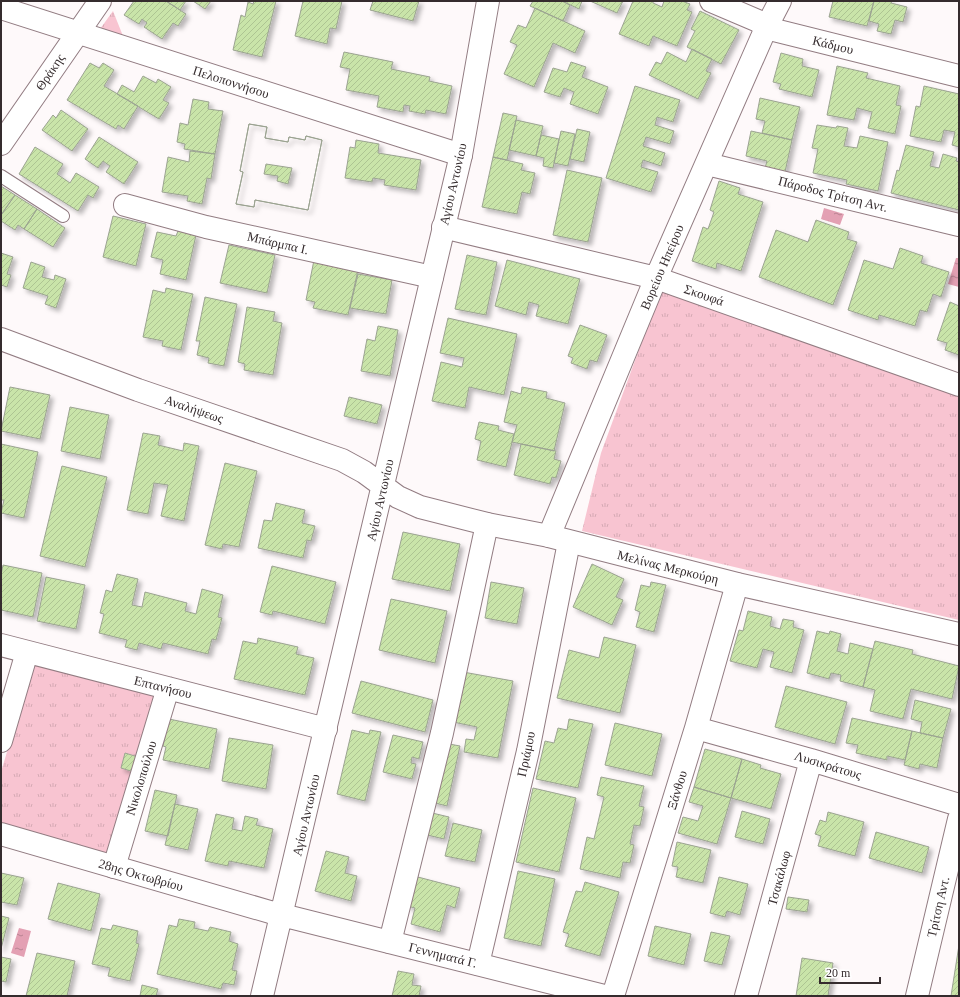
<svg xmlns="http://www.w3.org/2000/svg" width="960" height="997" viewBox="0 0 960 997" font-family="Georgia,serif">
	<defs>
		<pattern id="park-tufts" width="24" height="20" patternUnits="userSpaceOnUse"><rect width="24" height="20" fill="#f8c4d1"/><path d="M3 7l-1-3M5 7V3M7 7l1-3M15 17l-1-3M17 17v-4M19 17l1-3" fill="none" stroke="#d5a9b4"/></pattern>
		<pattern id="water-ripples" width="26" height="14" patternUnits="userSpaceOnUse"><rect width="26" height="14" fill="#e3a0b3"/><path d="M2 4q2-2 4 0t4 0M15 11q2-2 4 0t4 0" fill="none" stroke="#b98392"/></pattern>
		<pattern id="building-hatch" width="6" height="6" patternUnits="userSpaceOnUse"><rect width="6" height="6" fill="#c9e4a9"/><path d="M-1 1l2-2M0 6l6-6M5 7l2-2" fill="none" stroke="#adc492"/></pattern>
		<filter id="shadow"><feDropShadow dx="3.5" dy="3.5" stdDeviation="2" flood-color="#0004"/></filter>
	</defs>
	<rect width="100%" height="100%" fill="#fef9fa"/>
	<!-- park -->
	<path fill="url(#park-tufts)" d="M113,11L123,36L100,29Z
		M652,288L959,394V620L582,531L601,453L658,298Z
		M34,661L155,693L109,855L1,823V772Z"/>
	<!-- water -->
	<path fill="url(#water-ripples)" d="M824,208L844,214L840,225L821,219Z
		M956,258H959V287L948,284Z
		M19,928L31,931L24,957L11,953Z"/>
	<!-- building -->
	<path fill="url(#building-hatch)" stroke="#9ba391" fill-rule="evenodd" filter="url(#shadow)" d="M134,1H166L186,14L178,26L173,23L162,39L144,27L147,23L142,19L139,24L124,15Z
		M166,1H186L180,10Z
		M193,1H211L205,9Z
		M254,1H276L262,57L233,50L241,15L245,17L248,2L253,4Z
		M303,1H342L336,29L330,28L327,44L295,36Z
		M373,1H419L413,21L370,10Z
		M533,1H562L570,5L563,21L530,6Z
		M562,1H582L579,9Z
		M590,1H623L617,13Z
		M633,1H653V3L662,7L664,1H682L690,4L687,10L692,12L677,46L653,36L649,46L619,34Z
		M833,1H874L867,26L829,17Z
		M874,1H892L891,3L907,7L903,22L895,20L891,34L877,31L879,24L869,21Z
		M535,8L585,31L575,53L553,43L534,87L504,74L517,45L510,42L518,25L526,28Z
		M700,11L739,30L721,64L687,47L695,31L691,29Z
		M692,49L712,59L706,71L711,73L698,99L649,75L656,62L661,64L667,52L686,62Z
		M344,52L393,62L391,69L430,77L429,81L452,86L446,114L426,110L425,114L409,111L410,106L404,105L403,112L377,107L379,96L346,90L350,69L340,67Z
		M781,53L803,59L802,66L819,70L812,97L779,89L781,84L773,82Z
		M571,62L586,67L582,77L608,87L598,114L570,104L574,92L564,88L560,97L544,92L553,68L567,72Z
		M90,63L99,68L103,63L114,70L104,86L138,106L124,129L118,125L116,129L67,100Z
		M837,66L868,73L866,78L900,86L896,105L901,106L895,134L868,128L872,112L857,108L854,120L827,115Z
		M143,76L156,83L158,79L171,87L163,100L169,103L159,119L117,94L122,85L134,92Z
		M635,86L680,100L673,122L657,117L655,125L674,131L670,144L646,137L643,146L665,153L661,166L643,160L641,167L658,172L651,192L606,178Z
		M924,86L959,94V147L952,145L955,132L944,130L941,142L910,136L916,106L920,107Z
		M760,98L800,107L792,140L762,133L765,121L756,119Z
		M193,99L209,102L208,109L223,111L215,154L184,149L185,144L177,142L180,123L188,125Z
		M61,110L88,129L72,151L42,130L53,115L56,118Z
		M503,113L517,116L507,160L493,157Z
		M516,120L543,126L536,156L509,150Z
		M249,124L267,127L265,138L288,142L289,137L305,140L306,136L322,140L308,210L255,200L254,207L236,204L243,172L240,171Z
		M249,124L267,127L265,138L288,142L289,137L305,140L306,136L322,140L308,210L255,200L254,207L236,204L243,172L240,171ZM266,164L292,168L288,184L277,181L278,176L264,174Z
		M817,125L836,128L837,126L848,128L844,146L857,148L860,136L888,142L878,191L846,184L847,180L813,173L818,149L812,148Z
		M577,129L590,132L584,162L570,159Z
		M561,131L575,134L568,166L554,163Z
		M751,131L792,140L785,172L765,168L767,161L746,156Z
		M541,135L559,139L553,168L543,166L544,158L536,156Z
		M99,137L138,162L124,184L106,172L110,166L103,161L98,168L85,159Z
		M356,140L379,144L378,153L421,160L416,190L384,185L385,180L373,178L372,182L345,178L350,147L355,148Z
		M906,145L934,152L930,166L939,168L943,154L957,158L956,161L959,162V210L891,193L897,170L899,171Z
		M35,147L63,164L57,174L70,183L76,173L99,187L93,198L88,195L78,211L19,174Z
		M190,151L215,154L211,179L207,178L202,204L187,201L188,196L162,192L168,157L189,162Z
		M493,157L523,164L521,170L535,173L530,194L522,192L517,214L482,207Z
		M567,170L602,178L588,242L553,235Z
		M719,181L740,188L738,194L763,202L741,271L717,263L716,269L692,261L703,227L708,229L714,212L710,210Z
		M1,186L15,195L1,215Z
		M15,195L37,209L24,229L18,225L15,230L1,221V215Z
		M37,209L65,228L53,247L24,229Z
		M113,216L146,224L136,266L103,257Z
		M816,220L849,232L847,239L857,242L833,305L759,277L776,230L808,242Z
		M178,231L196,235L186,280L160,274L163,260L151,257L157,232L176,236Z
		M229,245L275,255L267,293L220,283Z
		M900,248L923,256L921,263L949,272L941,297L933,294L927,312L920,310L915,326L879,315L878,320L848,310L864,260L893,269Z
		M1,253L13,257L7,274L11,275L7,287L1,285Z
		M467,255L497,262L486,315L455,309Z
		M314,260L358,270L348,315L313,308L315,302L306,300Z
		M507,260L580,279L568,324L536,316L539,305L529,302L526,315L495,306Z
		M31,262L45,267L42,277L54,280L55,275L66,279L56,308L45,304L48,296L23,288Z
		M358,274L392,280L386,314L350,308Z
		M166,288L193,294L181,350L162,346L163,341L143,337L153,290L165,293Z
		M205,297L237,304L224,366L208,363L209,358L197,355L200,341H196Z
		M950,302L959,306V355L945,350L947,343L937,340Z
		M247,307L275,312L273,321L282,323L273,375L244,370L245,364L238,362Z
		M448,318L517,334L504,395L469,387L465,408L432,401L441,362L462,367L464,358L440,353Z
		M580,325L607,335L597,362L590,360L587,369L571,363L573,358L568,356Z
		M378,326L398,330L390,376L361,371L367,339L375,341Z
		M10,387L50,395L40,439L1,431Z
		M522,387L547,392L546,398L565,403L554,451L512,442L517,425L504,422L511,391L521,394Z
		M349,397L382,405L377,424L344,416Z
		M70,407L109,415L100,459L61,451Z
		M479,422L499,426L498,430L514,434L506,467L477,460L481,441L475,439Z
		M143,433L160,436L158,445L183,451L184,443L199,446L184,521L161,516L168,485L154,483L148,514L127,510Z
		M1,444L38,452L24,518L1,513L4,500H1Z
		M521,444L556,451L554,459L561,461L556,478L552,477L550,484L514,475Z
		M225,463L257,471L239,547L223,544L222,549L205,545Z
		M62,466L107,477L85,567L40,556Z
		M276,503L305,510L302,523L315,526L311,541L307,540L303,558L258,548L264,520L272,521Z
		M403,532L460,544L450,591L392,579Z
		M592,564L624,579L616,597L623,600L612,625L573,607Z
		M3,565L42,573L33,617L1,610V575Z
		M272,566L336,582L325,624L273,611L272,615L260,612Z
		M117,574L138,579L132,605L142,607L145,592L187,603L185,611L196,614L202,589L223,595L218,617L222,618L216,640L212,639L208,654L163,643L161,649L139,643L137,650L125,647L127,640L99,633L104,614L100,613L106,590L112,592Z
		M46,577L85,585L76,629L37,621Z
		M491,582L524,588L517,624L485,618Z
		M651,582L666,585L654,632L636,627L640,612L635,610L641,585L650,587Z
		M391,599L447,611L435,663L379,650Z
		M748,611L772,617L770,626L780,629L783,619L794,621L793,627L804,630L792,673L770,667L774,652L763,649L757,668L730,661L739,630L743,631Z
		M817,631L829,634L830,631L841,634L837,651L848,654L850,643L873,649L863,687L840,681L841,675L831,673L829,679L807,673Z
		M604,637L636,645L620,713L557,698L569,650L599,658Z
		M258,638L298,647L296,654L314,658L305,695L234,679L243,641L257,644Z
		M875,641L913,650L912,654L959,666L952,699L911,689L903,719L870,711L875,690L863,687Z
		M463,672L513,681L498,758L464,752L466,739L474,740L477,727L453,722Z
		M361,681L433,700L425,732L352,713Z
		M786,686L847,702L835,744L775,727Z
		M915,700L951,709L943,738L920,733L922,722L911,719Z
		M852,718L912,731L905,760L887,756V760L856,753L858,745L846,743Z
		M169,719L217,729L209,769L163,760L166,747L163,746Z
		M569,719L593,724L578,788L536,779L545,741L554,743L558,728L567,730Z
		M615,723L662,734L652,776L605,765Z
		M352,730L369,734L370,730L381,732L365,801L337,794Z
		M912,731L943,738L937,768L920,764L919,769L904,765Z
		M393,735L423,742L419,759L412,757L411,763L416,764L412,779L383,772Z
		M229,738L273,745L266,789L222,781Z
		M444,743L460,746L447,806L431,802Z
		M705,749L742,759L731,798L694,787Z
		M125,753L138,757L134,772L121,768Z
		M742,759L761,765L760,768L781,774L771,809L731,798Z
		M601,777L644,786L639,806L644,807L640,826L634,825L630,844L634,845L630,863L623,862L620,878L580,869L587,837L594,839L604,797L597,795Z
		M694,787L731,798L717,844L678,833L683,817L698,821L703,806L689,802Z
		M533,788L576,798L559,872L516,862Z
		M155,790L177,795L168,836L145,831Z
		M175,804L198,809L188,850L165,845Z
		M742,811L770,819L763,844L735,837Z
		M428,812L449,817L444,839L423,834Z
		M828,812L864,822L855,856L818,846L821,836L815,834L820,820L826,822Z
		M216,814L234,818L232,829L242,831L245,816L258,819L256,825L273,829L264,868L229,861L228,866L205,861Z
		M453,823L482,830L475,862L445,856Z
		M876,832L929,847L922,873L869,858Z
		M677,842L711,850L703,883L676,877L678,867L672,866Z
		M326,851L349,857L345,873L357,876L351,901L315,891Z
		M518,871L555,879L541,946L504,938Z
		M1,873L24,878L17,905L1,902Z
		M414,876L460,888L455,908L447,905L440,932L411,924L415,908L407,906Z
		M719,877L748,884L740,915L727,911L725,917L710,913Z
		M585,882L619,892L600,956L565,946L569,934L563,932L576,891L582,892Z
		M58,883L100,894L91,931L48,919Z
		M788,897L809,900L807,912L786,909Z
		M1,916L9,918L1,949Z
		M179,919L195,922L194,928L208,931L210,927L231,932L229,941L238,944L232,970L237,971L234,985L223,983L221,989L157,974L169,925L177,927Z
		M113,925L138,931L136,943L139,944L130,981L108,976L110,968L92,964L101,928L111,930Z
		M655,926L691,934L684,965L648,956Z
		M711,932L730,936L722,965L704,961Z
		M959,945V996H951Z
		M37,953L75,961L67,996H26Z
		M1,957L11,959L6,982L1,981Z
		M802,958L833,963L828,996H796Z
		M398,971L414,974L412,985L421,986L419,996H392Z
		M142,985L158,989L156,996H140Z"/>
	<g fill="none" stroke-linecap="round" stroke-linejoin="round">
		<!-- lane casing -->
		<g stroke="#927c82" stroke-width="14">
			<path id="lane" d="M1,176L63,216"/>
		</g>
		<!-- street casing -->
		<g stroke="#927c82" stroke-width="24">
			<path id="street" d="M711,1L758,21L766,28L959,76
				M1,8L461,155
				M1,144L100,1
				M707,164L959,225
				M125,205L206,227L432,277
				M443,227L656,278L959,385
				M549,536L656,278L766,28L780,1
				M1,645L326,729
				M696,728L811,760L959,805
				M1,741L27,652
				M114,867L168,688
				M390,942L442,733L487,524
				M478,964L528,751L569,542
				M613,996L696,728L737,584
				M746,996L811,760
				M917,996L959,819"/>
		</g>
		<!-- secondary casing -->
		<g stroke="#927c82" stroke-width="24">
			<path id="secondary" d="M1,339L138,390L342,460L364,472L398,497L420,507L487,524L549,536L737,584L959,634
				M1,834L270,912L604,996
				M262,996L461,155L488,1"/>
		</g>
		<!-- lane -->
		<use href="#lane" stroke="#fff" stroke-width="12"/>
		<!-- street -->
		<use href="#street" stroke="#fff" stroke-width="22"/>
		<!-- secondary -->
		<use href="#secondary" stroke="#fff" stroke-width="22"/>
	</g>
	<g text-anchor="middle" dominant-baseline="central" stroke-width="3" stroke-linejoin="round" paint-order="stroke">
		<!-- street labels -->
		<g font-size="13" fill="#352c2e" stroke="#fff">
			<text transform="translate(833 45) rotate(14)">Κάδμου</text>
			<text transform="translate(50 72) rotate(-56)">Θράκης</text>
			<text transform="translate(231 82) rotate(18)">Πελοποννήσου</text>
			<text transform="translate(453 184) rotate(-77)">Αγίου Αντωνίου</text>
			<text transform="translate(833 194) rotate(14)">Πάροδος Τρίτση Αντ.</text>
			<text transform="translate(278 243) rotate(13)">Μπάρμπα Ι.</text>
			<text transform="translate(662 267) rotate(-67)">Βορείου Ηπείρου</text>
			<text transform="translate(704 295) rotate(19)">Σκουφά</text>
			<text transform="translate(194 409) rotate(19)">Αναλήψεως</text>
			<text transform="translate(380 500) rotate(-77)">Αγίου Αντωνίου</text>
			<text transform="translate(668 567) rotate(14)">Μελίνας Μερκούρη</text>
			<text transform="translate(163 687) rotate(14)">Επτανήσου</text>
			<text transform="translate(526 754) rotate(-78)">Πριάμου</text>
			<text transform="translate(828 765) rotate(17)">Λυσικράτους</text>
			<text transform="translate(141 778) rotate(-73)">Νικολοπούλου</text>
			<text transform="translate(677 790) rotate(-73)">Ξάνθου</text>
			<text transform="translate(306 815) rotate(-77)">Αγίου Αντωνίου</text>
			<text transform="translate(141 875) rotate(16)">28ης Οκτωβρίου</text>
			<text transform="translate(779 878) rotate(-75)">Τσακάλωφ</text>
			<text transform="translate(938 907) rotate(-77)">Τρίτση Αντ.</text>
			<text transform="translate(443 955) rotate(14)">Γεννηματά Γ.</text>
		</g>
	</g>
	<!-- border -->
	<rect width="960" height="997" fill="none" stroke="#352c2e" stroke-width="4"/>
	<!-- scale -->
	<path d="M820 977v6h60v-6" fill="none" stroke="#352c2e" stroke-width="2"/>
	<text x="826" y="977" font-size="12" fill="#352c2e" stroke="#ffffff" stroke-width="3" paint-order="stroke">20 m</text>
</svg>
